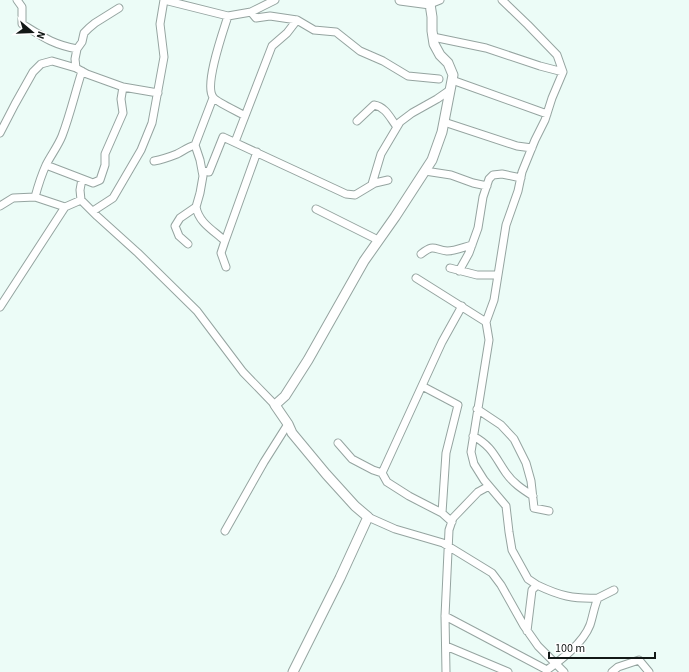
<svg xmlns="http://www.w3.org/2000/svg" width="689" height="672" viewBox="0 0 689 672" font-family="'Source Sans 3',sans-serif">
	<rect width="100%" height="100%" fill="#ecfcf7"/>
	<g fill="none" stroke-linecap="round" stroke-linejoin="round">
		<!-- street casing -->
		<g stroke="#95a4a0" stroke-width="9">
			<path id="street" d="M17,0L22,7V24C43,37 52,44 77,49L82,42L84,33L89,28L95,23L119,8
				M430,4L440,0
				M251,12L256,18L270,16L297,20L314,30L336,32L360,51L383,61L408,76L439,79
				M228,16C223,32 204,85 213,97C216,102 239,112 245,116
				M433,37L486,48L540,66L563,72
				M452,80L547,114
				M123,87L158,93
				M357,121L374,105C386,107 390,118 397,127
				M444,122L517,146L532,148
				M0,133L15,104L33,72L41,64L52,61L76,68
				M235,142L272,46L287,33L297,20
				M154,161C160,160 172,156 177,154C183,151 188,147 195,145
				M46,165L93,183L100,180L105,165V154L123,113L121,99L123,87L87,74L76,68L75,59L77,49
				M202,171L209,172L223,137L346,194L355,195L375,183L388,180
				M425,171L451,175L473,183L487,186
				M372,184L381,154L400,122L412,113L437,99L450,90
				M35,197C38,186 41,176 46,165C51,155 58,146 62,136C70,115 75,93 82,71
				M81,200L80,190L82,179
				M0,206L13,198L35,197L65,207L81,200L97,216L138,253L197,311L243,372L275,405
				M196,207C199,223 213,230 225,241L221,253L226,267
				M316,209L378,240
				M93,211L113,198L141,150L152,123L164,57L160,24L164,0L228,16L251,12L275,0
				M225,241L257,152
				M188,244L179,236L175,226L180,218L196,207L200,193L203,176L200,160L195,145L213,98
				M421,254C434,244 433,249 447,251C455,251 464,247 472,245
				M450,268L477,275H498
				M459,271L469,253L478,228L483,197L489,179L493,175L502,174L521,178
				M416,278L486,322L489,340L471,452L474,464L484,480L506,506L509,532L512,550L528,579L537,585
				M0,307L65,207
				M486,322L494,300L506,225L518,191L522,172L535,140L545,120L552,98L563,72L557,55L528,25L502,0
				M422,386L458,405L446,453L442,513L452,522
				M477,409L501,425L514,439L526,463L531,481L534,508L549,511
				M473,436C492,446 495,457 506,473C513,483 522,489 533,496
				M338,443L352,459L373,470L382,473
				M442,513L409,496L387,482L382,473L442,342L462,306
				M368,517L395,529L443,543L492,573L501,585L524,626L538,646L564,672
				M225,531L264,462L288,424
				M445,616L547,670C562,659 583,643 590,625C593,616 594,607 598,598L614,590
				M527,631L532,590L537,585C560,596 573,599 598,598
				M446,646L508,672
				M446,672L445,616L449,530L453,518L478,492L489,486
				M612,672L618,667L639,660L649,672"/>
		</g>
		<!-- secondary casing -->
		<g stroke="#95a4a0" stroke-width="11">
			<path id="secondary" d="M293,672L340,578L368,517L355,506L326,474L292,433L288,424L275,405L285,396L308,360L364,261L395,217L432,160L442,132L453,75L448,63L440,55L434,44L432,31V17L430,4L400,0"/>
		</g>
		<!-- street -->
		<use href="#street" stroke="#fff" stroke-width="7"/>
		<!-- secondary -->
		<use href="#secondary" stroke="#fff" stroke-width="9"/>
	</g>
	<!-- north arrow -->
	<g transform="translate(32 32) rotate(109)" stroke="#ffffff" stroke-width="3" paint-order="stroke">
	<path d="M0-3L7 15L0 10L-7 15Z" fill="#121816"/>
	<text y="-6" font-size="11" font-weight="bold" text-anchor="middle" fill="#121816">N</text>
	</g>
	<!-- scale -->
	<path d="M549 652v6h106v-6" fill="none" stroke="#121816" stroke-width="2"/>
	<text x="555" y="652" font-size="12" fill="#121816" stroke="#ffffff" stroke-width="3" paint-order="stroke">100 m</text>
</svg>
